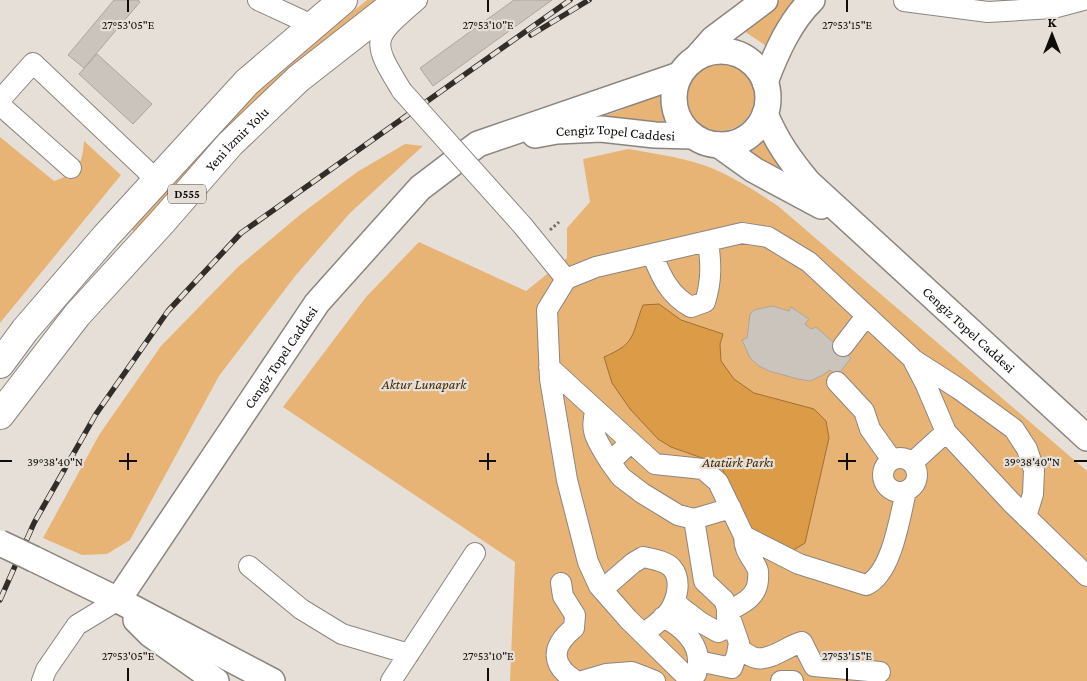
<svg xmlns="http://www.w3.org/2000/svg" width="1087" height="681" viewBox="0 0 1087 681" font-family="'Crimson Pro',serif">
	<rect width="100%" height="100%" fill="#e6dfd7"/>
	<!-- green -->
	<path fill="#e8b476" d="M367,0H377L136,233L130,228L265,83Z
		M780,0H794C777,20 774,24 772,50L741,29Z
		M685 96a35 35 0 1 1 70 0a35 35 0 1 1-70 0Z
		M663,91L666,111L673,126L591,120L619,111Z
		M763,134L803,188L742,151L753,144Z
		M0,137L54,181C78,173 82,166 84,141L121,175L0,323Z
		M405,144L423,146L350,213L296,275L219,376L130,540L107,554L82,555L43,538L99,435L161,346L238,267L301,214L357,172Z
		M628,149C657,154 688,158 714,169C737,179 757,192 778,206L1087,471V681H510L515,562L283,407L366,297L419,242L526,291L567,258V228L590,202L583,159Z"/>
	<!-- water -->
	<path fill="#dc9b47" stroke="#9e7035" d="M659,304L681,320L723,334L720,344L721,361L734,379L754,393L814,409L826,421L829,438L805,543L792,551L747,527L734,501L727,477L719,464L671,447L658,439L630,409L612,383L604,357C637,343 631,335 643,305Z"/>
	<!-- building -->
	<path fill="#cac4bc" stroke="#aca69f" d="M114,0H138L140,2L84,68L68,55Z
		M514,0H552L433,86L420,68Z
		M97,54L152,104L133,124L79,74Z
		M772,306L789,311L791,307L809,319L805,324L811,329L816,327L851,358L837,376L830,370L823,375L810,381L798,379L769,371L759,366L750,358L742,340L747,338L750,314L754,310Z"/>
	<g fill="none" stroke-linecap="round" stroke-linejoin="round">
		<!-- minor casing -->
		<g stroke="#8c857e" stroke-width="22">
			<path id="minor" d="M258,0L312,25
				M904,1L988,12L1053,8L1083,0
				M402,91C370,39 372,39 417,0
				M0,100L33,63L145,169L156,181
				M0,105L71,168
				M523,226L566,279
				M652,254C661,276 669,295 691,307L705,302C712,280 711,263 708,241
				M843,346L866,316
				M914,360L959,389L1014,429L1027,449L1034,470L1033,494L1026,517
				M549,367L655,464L703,469L718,482L744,536L799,564L866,585C892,574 900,516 906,491
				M837,382L864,411L870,429L892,460
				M596,410C588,432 599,443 610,462
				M631,442L610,462L621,477L642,493L678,515L694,519L731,508
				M883 475a17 17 0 1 1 34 0a17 17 0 1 1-34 0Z
				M912,463L946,432
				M694,519L704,581L724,600L739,643L737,654L732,668L698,661
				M249,566L301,609L342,634L409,654
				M561,583L563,596L575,615L574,628C551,646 550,665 576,681
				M603,589L633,563L643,557C652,559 666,561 672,568C682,580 677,599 670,610C664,619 652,627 643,634
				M674,602L700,622L718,632L727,628V612
				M727,612C741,604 757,598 758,580C758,576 759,572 757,568C751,556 744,551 744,536
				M663,617C684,628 705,647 696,674
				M738,648C743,651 750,657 756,658C771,661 787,646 802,642L814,666L880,672
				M42,681L46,670L77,625L118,600
				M391,681L475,553
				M582,681L606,674L632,672L655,681
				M691,681L628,619L599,586L588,562L567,480L550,379L547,310L566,279L596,267L742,233L768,237L809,262L912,358L926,385L946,432L1011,502L1087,576
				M781,681H793"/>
		</g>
		<!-- major casing -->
		<g stroke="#8c857e" stroke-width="28">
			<g id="major">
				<circle cx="721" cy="98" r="47"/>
				<path d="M698,56L713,39L765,0"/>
				<path d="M765,82C776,53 790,21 812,0"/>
				<path id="s1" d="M765,114C777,142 789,159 808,182L1087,438"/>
				<path id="s2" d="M535,135L557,131L601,129L655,135L693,136"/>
				<path d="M719,145L754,170L821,206"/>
				<path d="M34,559L118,600L272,681"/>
				<path id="s3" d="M118,600L317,303L420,188L478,144L679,75"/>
				<path d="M136,620L150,634L216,681"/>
			</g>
		</g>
		<!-- highway casing -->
		<g stroke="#8c857e" stroke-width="30">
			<g id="highway">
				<path d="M0,364L25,330L106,236L247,82L343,0"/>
				<path id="s4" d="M0,415L77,315L162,222L230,144L298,79L399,0"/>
			</g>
		</g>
		<!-- path -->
		<path stroke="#716d68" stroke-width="3" stroke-dasharray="2.5 2.5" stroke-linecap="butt" d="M550,230L559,222"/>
		<!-- minor -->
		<use href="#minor" stroke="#fff" stroke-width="20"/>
		<!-- major -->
		<use href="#major" stroke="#fff" stroke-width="25"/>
		<!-- highway -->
		<use href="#highway" stroke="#fff" stroke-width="28"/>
		<!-- rail casing -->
		<g stroke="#312e2a" stroke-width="5.5">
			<path id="rail" d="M531,35L589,0
				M0,600L34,523L96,414L168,311L241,233L570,0"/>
		</g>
		<!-- rail -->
		<use href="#rail" stroke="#e6dfd7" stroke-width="4" stroke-dasharray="11" stroke-linecap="butt"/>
		<!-- minor-bridge casing -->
		<g stroke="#8c857e" stroke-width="22" stroke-linecap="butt">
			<path id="minor-bridge" d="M402,91L523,226"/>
		</g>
		<!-- major-bridge casing -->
		<g stroke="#8c857e" stroke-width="28" stroke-linecap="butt">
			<path id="major-bridge" d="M0,543L34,559"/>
		</g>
		<!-- minor-bridge -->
		<use href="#minor-bridge" stroke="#fff" stroke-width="20"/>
		<!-- major-bridge -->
		<use href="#major-bridge" stroke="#fff" stroke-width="25"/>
	</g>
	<!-- ticks -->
	<path fill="none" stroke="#0f0d0a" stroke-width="2" d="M128,0V12M488,0V12M847,0V12M128,453V470M488,453V470M847,453V470M0,461H12M119,461H137M479,461H496M838,461H856M1074,461H1087M128,668V681M488,668V681M847,668V681"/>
	<g text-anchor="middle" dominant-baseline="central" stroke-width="4.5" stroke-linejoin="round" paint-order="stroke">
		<!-- shield labels -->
		<rect fill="#e6dfd7" stroke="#504c48" stroke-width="1" x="168" y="184.5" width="38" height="19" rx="4"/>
		<g font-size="12" font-weight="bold" fill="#0f0d0a">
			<text x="187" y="194">D555</text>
		</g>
		<!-- street labels -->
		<g font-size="14" fill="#0f0d0a" stroke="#e6dfd7">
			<text stroke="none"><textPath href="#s2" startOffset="81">Cengiz Topel Caddesi</textPath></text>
			<text stroke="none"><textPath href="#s4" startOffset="364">Yeni İzmir Yolu</textPath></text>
			<text stroke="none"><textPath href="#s1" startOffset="299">Cengiz Topel Caddesi</textPath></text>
			<text stroke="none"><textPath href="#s3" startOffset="292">Cengiz Topel Caddesi</textPath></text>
		</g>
		<!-- park labels -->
		<g font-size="14" font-style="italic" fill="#422803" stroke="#e6dfd7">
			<text x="424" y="384">Aktur Lunapark</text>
			<text x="738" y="462">Atatürk Parkı</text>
		</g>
	</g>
	<g font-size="12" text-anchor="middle" fill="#0f0d0a" stroke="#e6dfd7" stroke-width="4.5" stroke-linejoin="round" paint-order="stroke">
		<text x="128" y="29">27°53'05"E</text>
		<text x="488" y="29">27°53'10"E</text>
		<text x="847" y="29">27°53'15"E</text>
		<text x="55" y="466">39°38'40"N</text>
		<text x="1032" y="466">39°38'40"N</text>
		<text x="128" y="660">27°53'05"E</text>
		<text x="488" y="660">27°53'10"E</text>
		<text x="847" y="660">27°53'15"E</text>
	</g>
	<!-- north arrow -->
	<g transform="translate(1052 35)" stroke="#e6dfd7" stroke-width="4" paint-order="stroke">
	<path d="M0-4L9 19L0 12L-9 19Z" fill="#0f0d0a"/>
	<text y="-8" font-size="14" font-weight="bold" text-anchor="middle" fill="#0f0d0a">K</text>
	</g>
</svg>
